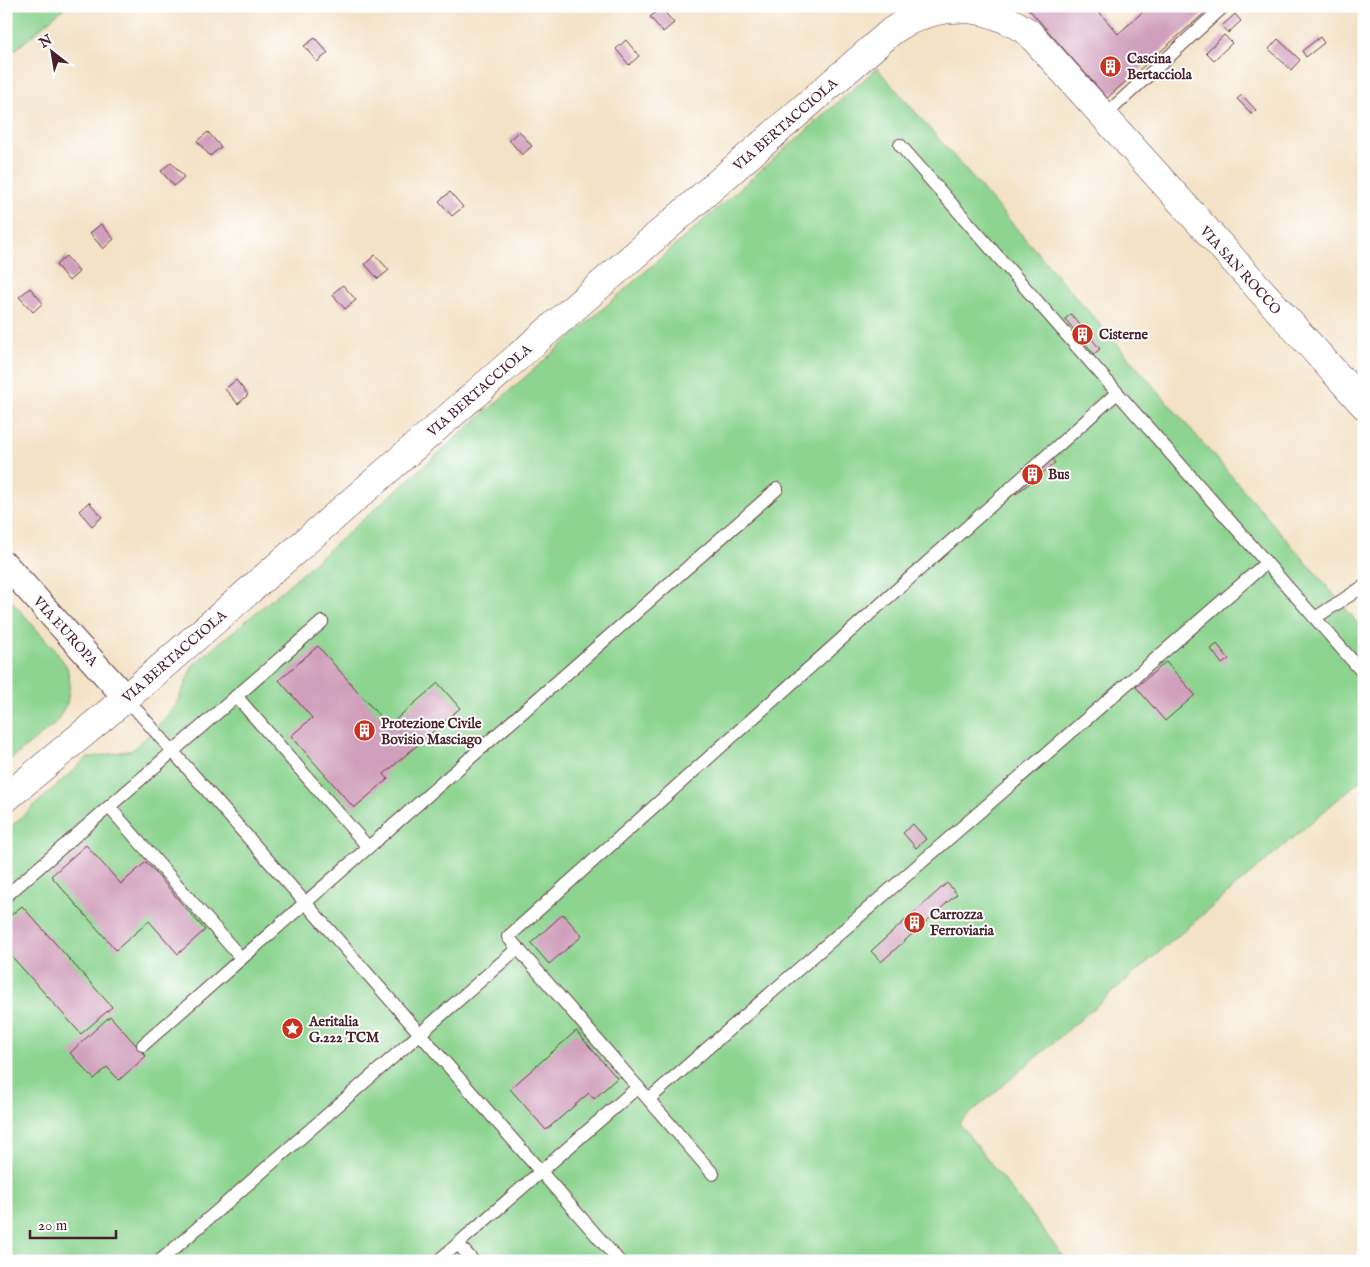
<svg xmlns="http://www.w3.org/2000/svg" width="1370" height="1267" font-family="'IM FELL English',serif">
<style>
.green{fill:#8cd490;stroke:#6b7a5e}
.building{fill:#d09fbb}
.lines{fill:none;stroke-linecap:round;stroke-linejoin:round}
.service-casing{stroke:#633c42;stroke-width:14}
.minor-casing{stroke:#633c42;stroke-width:27}
.tertiary-casing{stroke:#633c42;stroke-width:29}
.service{stroke:#fff;stroke-width:12}
.minor{stroke:#fff;stroke-width:25}
.tertiary{stroke:#fff;stroke-width:28}
.labels{text-anchor:middle;stroke-width:4;stroke-linejoin:round;paint-order:stroke}
.poi-label{font-size:14px;font-weight:bold;fill:#4a1f2b;stroke:#fff;text-anchor:start}
.street-label{font-size:14px;fill:#4a1f2b;stroke:#fff}
</style>
<rect width="100%" height="100%" fill="#fff"/>
<filter id="ink" filterUnits="userSpaceOnUse"><feTurbulence type="fractalNoise" baseFrequency=".02" numOctaves="2"/><feDisplacementMap in="SourceGraphic" scale="10" xChannelSelector="R" yChannelSelector="G"/><feConvolveMatrix kernelMatrix="1 2 1 2 8 2 1 2 1" color-interpolation-filters="sRGB"/></filter>
<filter id="wash" filterUnits="userSpaceOnUse"><feTurbulence type="fractalNoise" baseFrequency=".0096" numOctaves="4" result="noise"/><feDisplacementMap in="SourceGraphic" scale="20" xChannelSelector="R" yChannelSelector="G"/><feGaussianBlur stdDeviation="1.12" result="paint"/><feColorMatrix in="noise" values="0 0 0 0 0 0 0 0 0 0 0 0 0 0 0 0 0 1.4 0 .05"/><feComposite in="paint" operator="in"/></filter>
<g filter="url(#wash)">
<rect width="100%" height="100%" fill="#f3e2c6"/>
<g class="green">
<path d="M6,6h60l-60,52z"/>
<path d="M877,68l449,517 38,46v146l-405,346 108,138h-1061v-430l81,-73 45,-8 22,-20 23,-26 16,-39 91,-76z"/>
<path d="M6,595l49,55 12,17 3,16 -3,20 -11,20 -50,40z"/>
</g>
<g id="blocks">
<g class="building">
<path d="M1026,6h68l24,28 31,-28h56l3,4 -101,88z"/>
<path d="M661,8l13,15 -11,9 -13,-15z"/>
<path d="M1235,14l6,7 -13,12 -6,-7z"/>
<path d="M1224,35l8,8 -18,17 -8,-8z"/>
<path d="M1320,37l4,6 -18,14 -4,-6z"/>
<path d="M315,38l13,15 -11,9 -13,-16z"/>
<path d="M1278,39l22,21 -9,10 -22,-21z"/>
<path d="M626,40l13,16 -10,9 -13,-16z"/>
<path d="M1242,95l14,15 -4,4 -15,-15z"/>
<path d="M519,131l13,15 -10,9 -13,-15z"/>
<path d="M208,132l13,15 -11,9 -13,-15z"/>
<path d="M171,162l13,15 -10,9 -13,-15z"/>
<path d="M450,192l13,15 -11,9 -13,-15z"/>
<path d="M101,224l13,15 -11,10 -13,-16z"/>
<path d="M375,255l14,15 -11,9 -13,-15z"/>
<path d="M66,256l13,16 -10,9 -13,-16z"/>
<path d="M343,285l13,15 -11,9 -13,-15z"/>
<path d="M30,288l13,15 -10,9 -14,-15z"/>
<path d="M1071,314l29,35 -6,5 -29,-35z"/>
<path d="M236,380l12,15 -10,9 -13,-15z"/>
<path d="M1048,454l7,9 -39,31 -7,-9z"/>
<path d="M89,502l13,15 -10,9 -13,-15z"/>
<path d="M1217,644l12,15 -7,5 -11,-15z"/>
<path d="M318,646l70,80 50,-43 22,25 -76,66 4,5 -34,29 -63,-72 21,-18 -33,-38z"/>
<path d="M1166,662l29,33 -30,26 -29,-34z"/>
<path d="M913,824l13,15 -10,9 -13,-15z"/>
<path d="M86,845l35,39 25,-22 59,68 -27,24 -29,-33 -33,29 -65,-74z"/>
<path d="M947,883l10,11 -76,68 -10,-11z"/>
<path d="M22,906l90,101 -31,27 -75,-84v-31z"/>
<path d="M563,914l19,22 -33,28 -18,-21z"/>
<path d="M110,1016l36,40 -27,24 -12,-13 -13,12 -24,-26z"/>
<path d="M576,1031l41,47 -23,21 -5,-6 -43,37 -36,-41z"/>
</g>
</g>
</g>
<g filter="url(#ink)">
<use href="#blocks" fill-opacity="0" stroke="#633c42" stroke-width="1"/>
<g class="lines">
<defs>
<g id="service">
<path d="M1104,116l120,-110"/>
<path d="M900,145l464,529"/>
<path d="M1315,618l49,-32"/>
<path d="M236,696l132,151"/>
<path d="M126,698l493,563"/>
<path d="M109,807l132,151"/>
<path d="M6,896l316,-274"/>
<path d="M143,1045l634,-556"/>
<path d="M649,1099l617,-536"/>
<path d="M713,1174l-205,-237 609,-544"/>
<path d="M458,1244l15,17"/>
<path d="M160,1261l358,-313"/>
<path d="M438,1261l200,-174"/>
</g>
<path id="minor" d="M6,565l120,133"/>
<path id="tertiary" d="M6,798l120,-100 766,-667c45,-31 93,-29 137,2l335,372"/>
</defs>
<use href="#service" class="service-casing"/>
<use href="#minor" class="minor-casing"/>
<use href="#tertiary" class="tertiary-casing"/>
<use href="#service" class="service"/>
<use href="#minor" class="minor"/>
<use href="#tertiary" class="tertiary"/>
</g>
</g>
<defs>
<symbol id="building-disc" viewBox="-11 -11 22 22"><circle r="9.5" fill="#c8321e" stroke="#fff"/><path d="M-4-6H4V6H1V3H-1V6H-4ZM-2.5-4.3h1.7v1.8h-1.7ZM.8-4.3h1.7v1.8H.8ZM-2.5-1h1.7V.8h-1.7ZM.8-1h1.7V.8H.8Z" fill="#fff"/></symbol>
<symbol id="sight-disc" viewBox="-11 -11 22 22"><circle r="9.5" fill="#c8321e" stroke="#fff"/><path d="M0-6L1.8-2.2L6-1.7L2.9 1.2L3.7 5.4L0 3.3L-3.7 5.4L-2.9 1.2L-6-1.7L-1.8-2.2Z" fill="#fff"/></symbol>
</defs>
<g fill-rule="evenodd">
<use href="#building-disc" x="1098" y="54" width="25" height="25"/>
<use href="#building-disc" x="1070" y="322" width="25" height="25"/>
<use href="#building-disc" x="1020" y="462" width="25" height="25"/>
<use href="#building-disc" x="352" y="718" width="25" height="25"/>
<use href="#building-disc" x="902" y="910" width="25" height="25"/>
<use href="#sight-disc" x="280" y="1016" width="25" height="25"/>
</g>
<g class="labels">
<g class="poi-label">
<text x="1127" y="63">Cascina<tspan x="1127" dy="16">Bertacciola</tspan></text>
<text x="1099" y="339">Cisterne</text>
<text x="1048" y="479">Bus</text>
<text x="381" y="728">Protezione Civile<tspan x="381" dy="16">Bovisio Masciago</tspan></text>
<text x="930" y="919">Carrozza<tspan x="930" dy="16">Ferroviaria</tspan></text>
<text x="309" y="1026">Aeritalia<tspan x="309" dy="16">G.222 TCM</tspan></text>
</g>
<g class="street-label">
<text transform="translate(785 124) rotate(-41)" y="5">VIA BERTACCIOLA</text>
<text transform="translate(1241 270) rotate(48)" y="5">VIA SAN ROCCO</text>
<text transform="translate(479 390) rotate(-41)" y="5">VIA BERTACCIOLA</text>
<text transform="translate(66 631) rotate(48)" y="5">VIA EUROPA</text>
<text transform="translate(174 656) rotate(-41)" y="5">VIA BERTACCIOLA</text>
</g>
</g>
<rect width="1370" height="1267" fill="none" stroke="#fff" stroke-width="25"/>
<g transform="translate(52 52) rotate(329)" stroke="#ffffff" stroke-width="4" paint-order="stroke">
<path d="M0-4L9 19L0 12L-9 19Z" fill="#4a1f2b"/>
<text y="-8" font-size="14" font-weight="bold" text-anchor="middle" fill="#4a1f2b">N</text>
</g>
<path d="M30 1230v8h86v-8" fill="none" stroke="#4a1f2b" stroke-width="2.5"/>
<text x="38" y="1230" font-size="15" fill="#4a1f2b" stroke="#ffffff" stroke-width="4" paint-order="stroke">20 m</text>
</svg>
